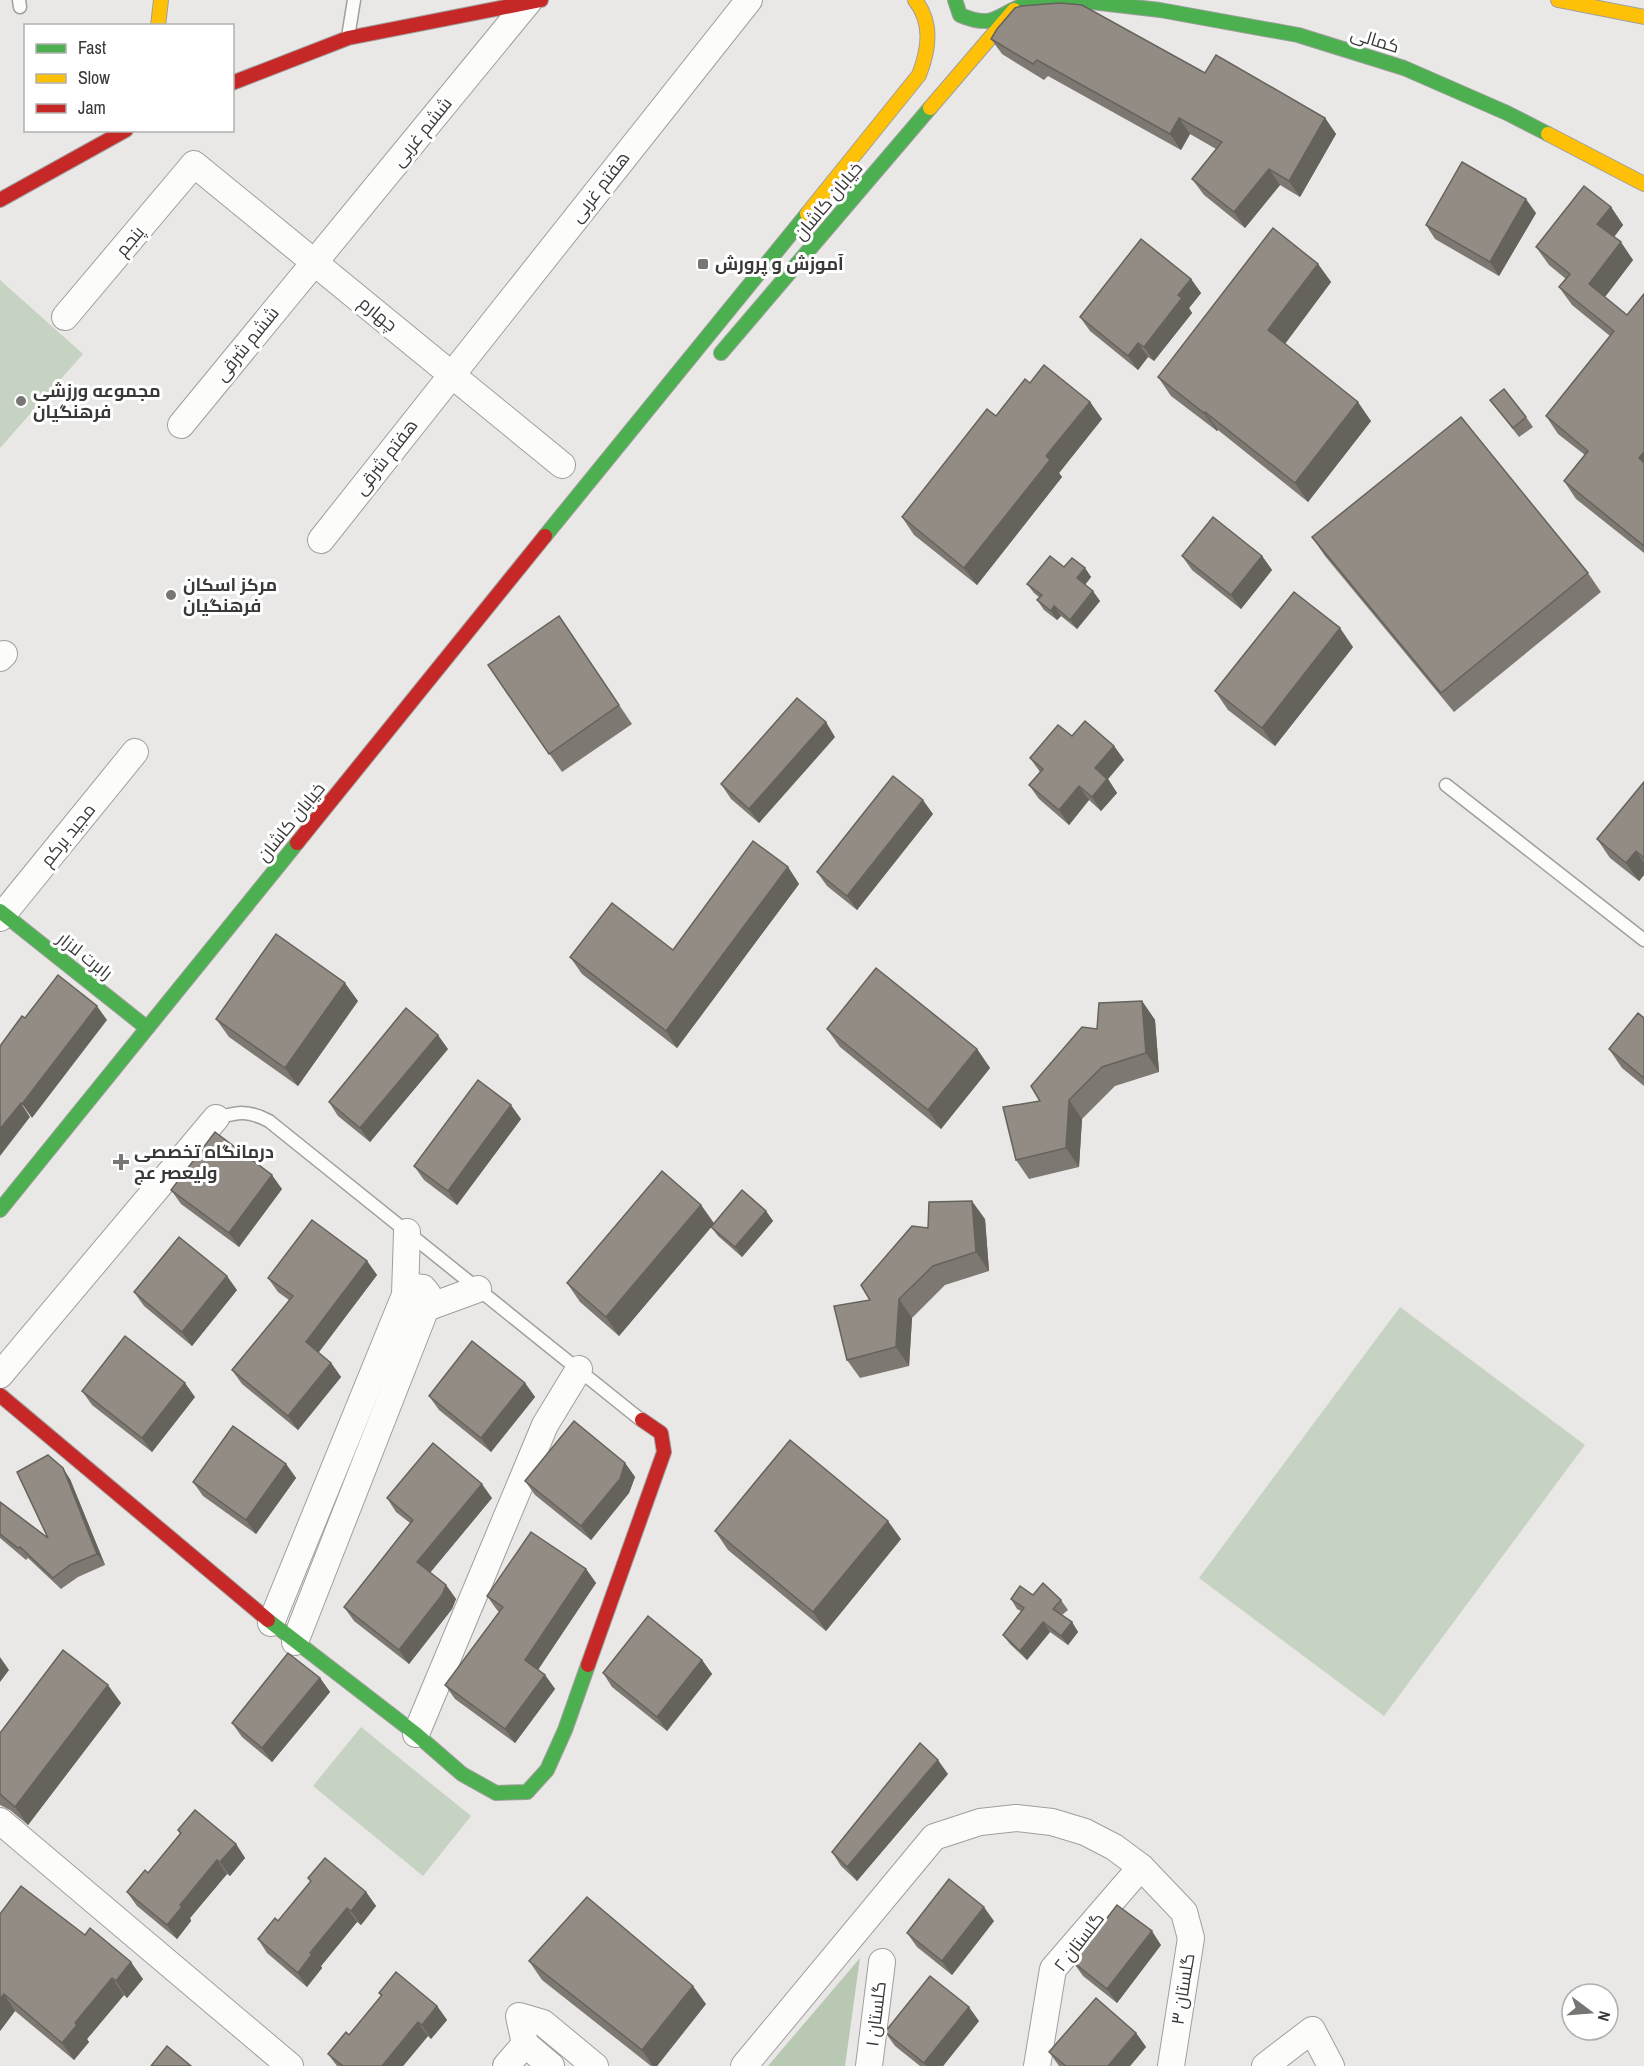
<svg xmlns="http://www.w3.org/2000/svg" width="1644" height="2066" font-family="'Archivo Narrow',Cairo,sans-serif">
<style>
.green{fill:#c6d2c2}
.forest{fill:#b8c8b2}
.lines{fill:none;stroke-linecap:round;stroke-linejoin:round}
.lane-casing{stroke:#a09f9d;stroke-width:15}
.street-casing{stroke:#a09f9d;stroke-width:28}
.fast-casing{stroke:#a09f9d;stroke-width:16}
.slow-casing{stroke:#a09f9d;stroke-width:16}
.jam-casing{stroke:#a09f9d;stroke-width:16}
.lane{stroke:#fcfcfb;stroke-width:12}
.street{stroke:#fcfcfb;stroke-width:26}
.fast{stroke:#4caf50;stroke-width:14}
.slow{stroke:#ffc107;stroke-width:14}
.jam{stroke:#c62828;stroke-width:14}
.wall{fill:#7e7872}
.shaded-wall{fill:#66625c}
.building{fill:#928c84;stroke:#66625c;stroke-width:1.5}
.poi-dot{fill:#777675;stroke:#fff;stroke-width:2}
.labels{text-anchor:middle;stroke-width:6;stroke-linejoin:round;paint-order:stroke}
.street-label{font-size:18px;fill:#3a3938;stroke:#fff}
.poi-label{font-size:18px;font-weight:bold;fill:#3a3938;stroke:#fff;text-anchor:start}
</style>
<rect width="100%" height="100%" fill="#e9e8e6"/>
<g class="green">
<path d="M0,280l83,74 -83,94z"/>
<path d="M1400,1307l185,138 -201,271 -185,-138z"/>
<path d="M361,1727l110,89 -48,60 -110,-90z"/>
</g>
<path class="forest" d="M860,1958l-15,108h-77z"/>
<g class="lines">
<defs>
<g id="lane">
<path d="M19,0l1,7"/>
<path d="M348,37l6,-37"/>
<path d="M1446,785l198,155"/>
<path d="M216,1118c23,-6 32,-8 53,3l372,299"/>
</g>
<g id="street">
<path d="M65,317l129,-153 368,301"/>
<path d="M181,425l348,-424"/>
<path d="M321,540l428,-540"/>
<path d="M0,658l4,-4"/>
<path d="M0,918l135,-166"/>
<path d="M426,1308l52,-19"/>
<path d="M0,1375l216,-257"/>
<path d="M271,1623l134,-328 2,-63"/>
<path d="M295,1642l131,-334 2,-14 -5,-6 -9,-1 -9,8"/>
<path d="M416,1734l129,-309 34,-56"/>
<path d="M0,1821l290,245"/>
<path d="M506,2066l19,-22"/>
<path d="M551,2066l-26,-22 -6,-28 24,7 52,43"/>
<path d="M744,2066l190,-229 46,-15 36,-4 36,4 33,10 29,15 27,20 43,45 7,26 -20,128"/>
<path d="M869,2066l13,-104"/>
<path d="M1037,2066l16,-97 88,-102"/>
<path d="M1265,2066l47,-36 19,36"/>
</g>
<g id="fast">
<path d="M955,0l5,15c36,15 36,-1 67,-11 14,-4 29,-4 43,-4"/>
<path d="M1074,0l86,10 138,25 106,33 103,45 41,21"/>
<path d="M721,353l209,-245"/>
<path d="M545,536l262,-322"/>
<path d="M0,911l147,117"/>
<path d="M0,1210l297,-367"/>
<path d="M268,1620l148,114 46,40 34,19 31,-1 20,-22 18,-40 23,-65"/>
</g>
<g id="slow">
<path d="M1558,0l86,17"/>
<path d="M158,26l3,-26"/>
<path d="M930,108l84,-98"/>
<path d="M1548,134l96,50"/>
<path d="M807,214l112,-139c10,-26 14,-52 -4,-75"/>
</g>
<g id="jam">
<path d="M232,83l116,-45 193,-38"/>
<path d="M0,200l126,-70"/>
<path d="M297,843l248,-307"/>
<path d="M0,1395l268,225"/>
<path d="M588,1665l76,-213 -3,-19 -19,-13"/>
</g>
</defs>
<use href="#lane" class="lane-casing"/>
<use href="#street" class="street-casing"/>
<use href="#fast" class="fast-casing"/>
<use href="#slow" class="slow-casing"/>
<use href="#jam" class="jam-casing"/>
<use href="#lane" class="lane"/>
<use href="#street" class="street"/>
<use href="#fast" class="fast"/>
<use href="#slow" class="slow"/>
<use href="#jam" class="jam"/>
</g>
<g class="wall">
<path d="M991,39l214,34 120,45 11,16 -36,63 -20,-12 -35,43 -41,-33 -12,-16 24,-30 -26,-15 -9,16 -133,-74 -4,4 -42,-26z"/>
<path d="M1611,207l12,18 -9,12 19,23 -28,37 22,18 17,-21v259l-68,-54 -12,-18 21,-26 -27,-21 -12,-18 64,-80 -38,-31 -13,-18 7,-8 -17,-14 -13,-18z"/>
<path d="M1536,213l-37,63 -64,-37 -9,-14z"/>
<path d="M1318,264l13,18 -46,62 86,77 -63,81 -90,-72 -1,1 -46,-35 -13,-19z"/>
<path d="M1191,279l10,14 -12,15 3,5 -38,48 -6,-4 -10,13 -48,-39 -10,-14z"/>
<path d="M1030,383l60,19 12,17 -43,54 3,4 -85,108 -63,-50 -12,-18 94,-101z"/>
<path d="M1490,400l36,17 7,10 -14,10z"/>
<path d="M1312,537l276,36 13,19 -147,120 -129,-156z"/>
<path d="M1182,556h80l10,14 -31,39 -49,-39z"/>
<path d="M1064,567l21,1 6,9 -6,8 15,16 -23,28 -16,-13 -4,4 -13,-10 -7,-10 3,-2 -6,-5 -7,-9z"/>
<path d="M559,616l73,108 -70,48 -74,-107z"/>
<path d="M1353,647l-78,99 -47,-36 -13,-19z"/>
<path d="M1072,736l42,10 10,14 -16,19 9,14 -16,18 -12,-11 -20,25 -30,-26 -10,-14 11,-13 -10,-14z"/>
<path d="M835,737l-76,86 -28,-24 -10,-15z"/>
<path d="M1644,782v93l-5,6 -29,-23 -13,-19z"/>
<path d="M933,814l-76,96 -30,-24 -10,-14z"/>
<path d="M788,867l11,17 -122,164 -95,-74 -12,-17 103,-7z"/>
<path d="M358,1001l-60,85 -69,-49 -13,-18z"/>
<path d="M1142,1001l13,19 4,52 -44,14 -33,33 -3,48 -50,12 -13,-19 24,-59 57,-72z"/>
<path d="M1644,1018v68l-22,-18 -13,-19z"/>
<path d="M827,1029l150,20 13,19 -49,61 -101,-82z"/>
<path d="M448,1049l-78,93 -32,-26 -9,-14z"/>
<path d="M521,1119l-64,86 -33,-25 -10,-14z"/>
<path d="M282,1189l-43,58 -58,-43 -10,-14z"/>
<path d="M701,1205l13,18 52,-12 7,10 -31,36 -24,-21 -7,-9 -92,109 -39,-34 -13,-19z"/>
<path d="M985,1219l4,52 -44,14 -33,33 -3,48 -49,12 -13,-18 23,-60 58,-72z"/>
<path d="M367,1261l10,14 -59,78 13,10 10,14 -43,53 -56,-46 -10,-14 57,-70 -11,-8 -10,-14z"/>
<path d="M237,1290l-45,56 -48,-40 -10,-14z"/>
<path d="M525,1383l10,14 -44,55 -52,-42 -10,-14z"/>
<path d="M82,1391l113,6 -43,55 -60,-47z"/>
<path d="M625,1463l10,14 -6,16 -38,47 -56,-45 -10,-14z"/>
<path d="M286,1464l10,14 -40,56 -53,-38 -10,-14z"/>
<path d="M70,1479l35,86 -27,12 -17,12 -33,-31 -2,2 -26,-22v-36l48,36z"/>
<path d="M387,1498h105l-62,75 16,12 10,14 -4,10 -43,55 -55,-43 -10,-14 66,-84 -14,-11z"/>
<path d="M715,1531l186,8 -75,92 -98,-81z"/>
<path d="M586,1569l10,14 -58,87 7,5 10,14 -40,54 -60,-44 -10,-14 54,-73 -2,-2 -10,-14z"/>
<path d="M1033,1595l28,5 7,10 -6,5 10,7 6,10 -10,13 -18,-13 -23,28 -17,-16 -7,-9 18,-24 -4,-2 -6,-10z"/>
<path d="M702,1660l10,14 -45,57 -55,-44 -9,-14z"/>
<path d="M320,1678l10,14 -58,70 -30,-25 -10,-14z"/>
<path d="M121,1703l-93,122 -18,-15 -10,-5v-72z"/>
<path d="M948,1774l-91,107 -16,-15 -9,-14z"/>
<path d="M178,1830l58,14 9,14 -15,18 -3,-2 -37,44 1,3 -14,18 -40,-33 -10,-14 21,-19 32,-39z"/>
<path d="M308,1878l58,14 10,14 -15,19 -4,-3 -36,44 1,2 -15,19 -40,-34 -9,-14 20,-18 33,-39z"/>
<path d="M0,1914l143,65 -16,19 -3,-3 -37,44 2,3 -15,18 -59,-49 -15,20z"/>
<path d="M994,1921l-42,54 -35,-28 -10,-14z"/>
<path d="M1161,1945l-44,58 -34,-27 -10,-14z"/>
<path d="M529,1961l177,43 -49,62h-6l-109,-86z"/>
<path d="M379,1993l58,13 10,14 -16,19 -3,-3 -25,30h-66l-9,-12 21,-19 32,-39z"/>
<path d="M979,2021l-36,45h-23l-25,-20 -10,-14z"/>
<path d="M1136,2033l10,14 -16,19h-71l-10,-14z"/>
</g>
<g class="shaded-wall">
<path d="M1179,118l11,16 -9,16 -11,-16z"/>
<path d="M1325,118l11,16 -36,63 -11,-16z"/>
<path d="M1269,169l11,16 -35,43 -11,-16z"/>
<path d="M1526,199l10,14 -37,63 -9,-14z"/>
<path d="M1611,207l12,18 -13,17 -13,-18z"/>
<path d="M1621,242l12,18 -32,42 -12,-18z"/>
<path d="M1318,264l13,18 -50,67 -13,-19z"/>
<path d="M1191,279l10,14 -12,15 3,5 -38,48 -10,-14 34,-52z"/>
<path d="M1138,343l10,14 -10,13 -10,-14z"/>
<path d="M1090,402l12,17 -43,54 3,4 -85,108 -13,-17 82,-112z"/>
<path d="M1358,402l13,19 -63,81 -13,-19z"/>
<path d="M1205,412l13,18 -1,1 -13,-18z"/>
<path d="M1644,452v14l-5,-8z"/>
<path d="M1262,556l10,14 -31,39 -10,-14z"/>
<path d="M1085,568l6,9 -8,10 -6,-9z"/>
<path d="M1093,591l7,10 -23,28 -7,-9z"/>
<path d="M1054,606l7,10 -4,4 -6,-9z"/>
<path d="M1340,628l13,19 -78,99 -13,-18z"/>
<path d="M826,722l9,15 -76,86 -10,-14z"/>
<path d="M1114,746l10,14 -16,19 9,14 -16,18 -9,-14 3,-29z"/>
<path d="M1079,786l10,14 -20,25 -10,-15z"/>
<path d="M923,800l10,14 -76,96 -10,-14z"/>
<path d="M1636,851l8,12v12l-5,6 -13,-18z"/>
<path d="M788,867l11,17 -122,164 -11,-17z"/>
<path d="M345,983l13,18 -60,85 -13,-18z"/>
<path d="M1142,1001l13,19 4,52 -13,-19z"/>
<path d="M97,1006l10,14 -75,98 -10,-14z"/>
<path d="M438,1035l10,14 -78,93 -10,-14z"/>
<path d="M977,1049l13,19 -49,61 -13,-19z"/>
<path d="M1069,1100l13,19 -3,48 -13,-19z"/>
<path d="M21,1103l9,14 -30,39v-27z"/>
<path d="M511,1105l10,14 -64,86 -9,-14z"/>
<path d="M272,1175l10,14 -43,58 -10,-14z"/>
<path d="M972,1201l13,18 4,52 -13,-19z"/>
<path d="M701,1205l13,19 -95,112 -13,-19z"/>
<path d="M766,1211l7,10 -31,36 -7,-10z"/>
<path d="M367,1261l10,14 -61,81 -10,-14z"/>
<path d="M227,1276l10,14 -45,56 -10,-14z"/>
<path d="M899,1299l13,19 -3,48 -13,-19z"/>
<path d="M331,1363l10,14 -43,53 -10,-14z"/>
<path d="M185,1383l10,14 -43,55 -10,-14z"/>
<path d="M525,1383l10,14 -44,55 -10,-14z"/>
<path d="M625,1463l10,14 -6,16 -38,47 -10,-14z"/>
<path d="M286,1464l10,14 -40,56 -10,-14z"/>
<path d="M63,1468l7,11 35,86 -8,-11z"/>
<path d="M482,1484l10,14 -65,78 -10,-14z"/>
<path d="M888,1521l13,18 -75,92 -13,-19z"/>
<path d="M586,1569l10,14 -61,91 -10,-14z"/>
<path d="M446,1585l10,14 -4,10 -43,55 -10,-14z"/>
<path d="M1043,1622l7,10 -23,28 -7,-9z"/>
<path d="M1072,1622l6,10 -10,13 -7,-9z"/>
<path d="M0,1657l9,13 -9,12z"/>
<path d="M702,1660l10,14 -45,57 -10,-14z"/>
<path d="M545,1675l10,14 -40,54 -10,-14z"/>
<path d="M320,1678l10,14 -58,70 -10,-14z"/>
<path d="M108,1685l13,18 -93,122 -13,-18z"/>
<path d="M938,1760l10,14 -91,107 -10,-14z"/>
<path d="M236,1844l9,14 -15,18 -10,-14z"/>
<path d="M217,1860l10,14 -37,44 1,3 -14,18 -10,-14 13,-20z"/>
<path d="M366,1892l10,14 -15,19 -10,-14z"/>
<path d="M984,1907l10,14 -42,54 -10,-14z"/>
<path d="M347,1908l10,14 -36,44 1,2 -15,19 -9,-14 12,-20z"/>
<path d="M1152,1931l9,14 -44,58 -10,-14z"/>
<path d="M131,1962l12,17 -16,19 -11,-17z"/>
<path d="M112,1978l12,17 -37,44 2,3 -15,18 -12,-17 13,-20z"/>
<path d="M693,1986l13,18 -49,62h-4l-11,-16z"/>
<path d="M4,1994l11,17 -15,20v-32z"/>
<path d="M437,2006l10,14 -16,19 -9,-14z"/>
<path d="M969,2007l10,14 -36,45h-17l-2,-3z"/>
<path d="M418,2022l10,14 -25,30h-21z"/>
<path d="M1136,2033l10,14 -16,19h-22z"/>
</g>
<g class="building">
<path d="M1060,3l22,2 123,68 11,-18 109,63 -36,63 -20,-12 -35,43 -42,-33 30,-37 -43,-24 -9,16 -133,-74 -4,4 -42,-25 6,-10 18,-21 6,-2z"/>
<path d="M1462,162l64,37 -36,63 -64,-37z"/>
<path d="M1584,186l27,21 -14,17 24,18 -32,42 38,31 17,-21v158l-5,6 5,5v83l-80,-65 24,-30 -42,-35 68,-85 -55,-44 11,-13 -34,-27z"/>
<path d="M1273,228l45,36 -50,66 90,72 -63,81 -90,-71 -1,1 -46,-36z"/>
<path d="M1141,239l50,40 -13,16 4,3 -38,49 -6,-4 -10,13 -48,-39z"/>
<path d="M1044,365l46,37 -44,54 4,4 -86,108 -62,-51 85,-108 9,7 29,-37 5,4z"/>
<path d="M1504,389l22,28 -13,11 -23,-28z"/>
<path d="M1461,417l127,156 -147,120 -129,-156z"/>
<path d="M1213,517l49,39 -31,39 -49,-39z"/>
<path d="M1050,556l14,11 8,-9 13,10 -8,10 16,13 -23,29 -16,-14 -3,5 -14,-11 5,-5 -15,-11z"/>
<path d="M1294,592l46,36 -78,100 -47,-37z"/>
<path d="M559,616l60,89 -70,49 -61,-89z"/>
<path d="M797,698l29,24 -77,87 -28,-25z"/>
<path d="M1085,721l29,25 -19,22 12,11 -15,18 -13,-11 -20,24 -30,-25 14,-16 -13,-11 28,-33 14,11z"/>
<path d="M893,776l30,24 -76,96 -30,-24z"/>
<path d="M1644,782v76l-8,-7 -10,12 -29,-24z"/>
<path d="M753,841l35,26 -122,164 -96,-74 42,-54 61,47z"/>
<path d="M276,934l69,49 -60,85 -69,-49z"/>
<path d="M876,968l101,81 -49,61 -101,-81z"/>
<path d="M58,975l39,31 -75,98 -1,-1 -21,26v-83l22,-30 3,2z"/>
<path d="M1142,1001l4,52 -44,14 -33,33 -3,48 -50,12 -13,-53 37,-6 -9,-15 51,-59 15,2 2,-26z"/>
<path d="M406,1008l32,27 -78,93 -31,-26z"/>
<path d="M1638,1013l6,5v60l-35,-29z"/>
<path d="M478,1080l33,25 -63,86 -34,-25z"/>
<path d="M215,1132l57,43 -43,58 -58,-43z"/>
<path d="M662,1171l39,34 -95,112 -39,-34z"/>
<path d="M742,1190l24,21 -31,36 -24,-20z"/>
<path d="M972,1201l4,51 -43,14 -34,33 -3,48 -49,13 -13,-54 36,-6 -9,-15 51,-59 16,2 1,-26z"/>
<path d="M312,1220l55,41 -61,81 25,21 -43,53 -56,-46 61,-74 -25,-18z"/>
<path d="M179,1237l48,39 -45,56 -48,-40z"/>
<path d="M125,1336l60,47 -43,55 -60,-47z"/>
<path d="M472,1341l53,42 -44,55 -52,-42z"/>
<path d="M574,1421l51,42 -5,16 -39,47 -56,-45z"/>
<path d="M233,1426l53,38 -40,56 -53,-38z"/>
<path d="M790,1440l98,81 -75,91 -98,-81z"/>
<path d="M433,1443l49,41 -65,78 29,23 -4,10 -43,55 -55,-43 69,-87 -26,-22z"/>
<path d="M48,1455l15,13 34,86 -27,11 -17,13 -33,-31 -2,1 -18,-14v-32l48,36 -31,-66z"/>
<path d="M531,1532l55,37 -61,91 20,15 -40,54 -60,-44 58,-78 -16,-11z"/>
<path d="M1043,1583l18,17 -8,9 19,13 -11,14 -18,-14 -23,29 -17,-16 21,-27 -13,-9 9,-13 13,9z"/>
<path d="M648,1616l54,44 -45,57 -54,-44z"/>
<path d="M63,1650l45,35 -93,122 -15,-13v-61z"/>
<path d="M288,1653l32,25 -58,70 -30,-25z"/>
<path d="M920,1743l18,17 -91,107 -15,-15z"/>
<path d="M195,1810l41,34 -16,18 -3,-2 -37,45 2,2 -15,18 -40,-33 18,-22 3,3 33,-40 -3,-3z"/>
<path d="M325,1858l41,34 -15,19 -4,-3 -37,45 2,1 -14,19 -40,-34 17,-21 3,3 33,-40 -3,-3z"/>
<path d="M949,1879l35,28 -42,54 -35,-28z"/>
<path d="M21,1886l64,49 5,-7 41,34 -15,19 -4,-3 -37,45 2,2 -15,18 -58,-49 -4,5v-85z"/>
<path d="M587,1897l106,89 -51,64 -113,-89z"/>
<path d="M1117,1905l35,26 -45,58 -34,-27z"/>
<path d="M396,1972l41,34 -15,19 -4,-3 -36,44h-39l-15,-12 18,-22 3,3 33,-40 -3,-2z"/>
<path d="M930,1976l39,31 -45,56 -39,-31z"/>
<path d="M1096,1998l40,35 -28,33h-42l-17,-14z"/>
<path d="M167,2046l24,20h-40z"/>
</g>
<g class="poi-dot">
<rect x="697" y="258" width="12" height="12" rx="3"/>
<circle cx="21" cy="401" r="6"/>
<circle cx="171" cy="595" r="6"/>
<path d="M118 1153h6v6h6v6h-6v6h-6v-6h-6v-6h6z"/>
</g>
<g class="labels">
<g class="street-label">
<text transform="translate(1375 40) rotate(17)" y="6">کمالی</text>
<text transform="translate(422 132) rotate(-51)" y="6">ششم غربی</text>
<text transform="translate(600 187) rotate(-52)" y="6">هفتم غربی</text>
<text transform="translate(828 201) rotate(-50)" y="6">خیابان کاشان</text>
<text transform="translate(130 241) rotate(-50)" y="6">پنجم</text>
<text transform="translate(378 314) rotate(39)" y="6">چهارم</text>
<text transform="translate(247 344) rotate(-51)" y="6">ششم شرقی</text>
<text transform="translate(386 457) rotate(-52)" y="6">هفتم شرقی</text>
<text transform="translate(291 822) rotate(-51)" y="6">خیابان کاشان</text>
<text transform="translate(68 835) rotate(-51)" y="6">مجید برکم</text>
<text transform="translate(85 956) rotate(38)" y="6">رابرت لازار</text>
<text transform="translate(1079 1942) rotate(-52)" y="6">گلستان ۲</text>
<text transform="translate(1183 1989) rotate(-81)" y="6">گلستان ۳</text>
<text transform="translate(876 2014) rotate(-83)" y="6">گلستان ۱</text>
</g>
<g class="poi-label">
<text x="715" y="270">آموزش و پرورش</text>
<text x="33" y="397">مجموعه ورزشی<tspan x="33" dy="21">فرهنگیان</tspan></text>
<text x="183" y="591">مرکز اسکان<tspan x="183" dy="21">فرهنگیان</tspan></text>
<text x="134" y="1158">درمانگاه تخصصی<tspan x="134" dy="21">ولیعصر عج</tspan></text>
</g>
</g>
<rect x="24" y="24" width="210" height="108" fill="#ffffff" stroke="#b0b0af" stroke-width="1.5"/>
<rect x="36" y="44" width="30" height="9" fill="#4caf50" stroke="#b0b0af" stroke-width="1.5"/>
<text x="78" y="54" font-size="18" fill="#3a3938">Fast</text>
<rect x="36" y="74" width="30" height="9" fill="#ffc107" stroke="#b0b0af" stroke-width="1.5"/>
<text x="78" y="84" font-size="18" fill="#3a3938">Slow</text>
<rect x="36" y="104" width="30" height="9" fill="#c62828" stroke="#b0b0af" stroke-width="1.5"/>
<text x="78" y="114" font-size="18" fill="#3a3938">Jam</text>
<g transform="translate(1590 2012) rotate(106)"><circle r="28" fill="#ffffff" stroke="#b0b0af" stroke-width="1.5"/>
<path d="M0-4.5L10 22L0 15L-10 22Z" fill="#777675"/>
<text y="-9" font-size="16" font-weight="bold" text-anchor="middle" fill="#3a3938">N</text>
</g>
</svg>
